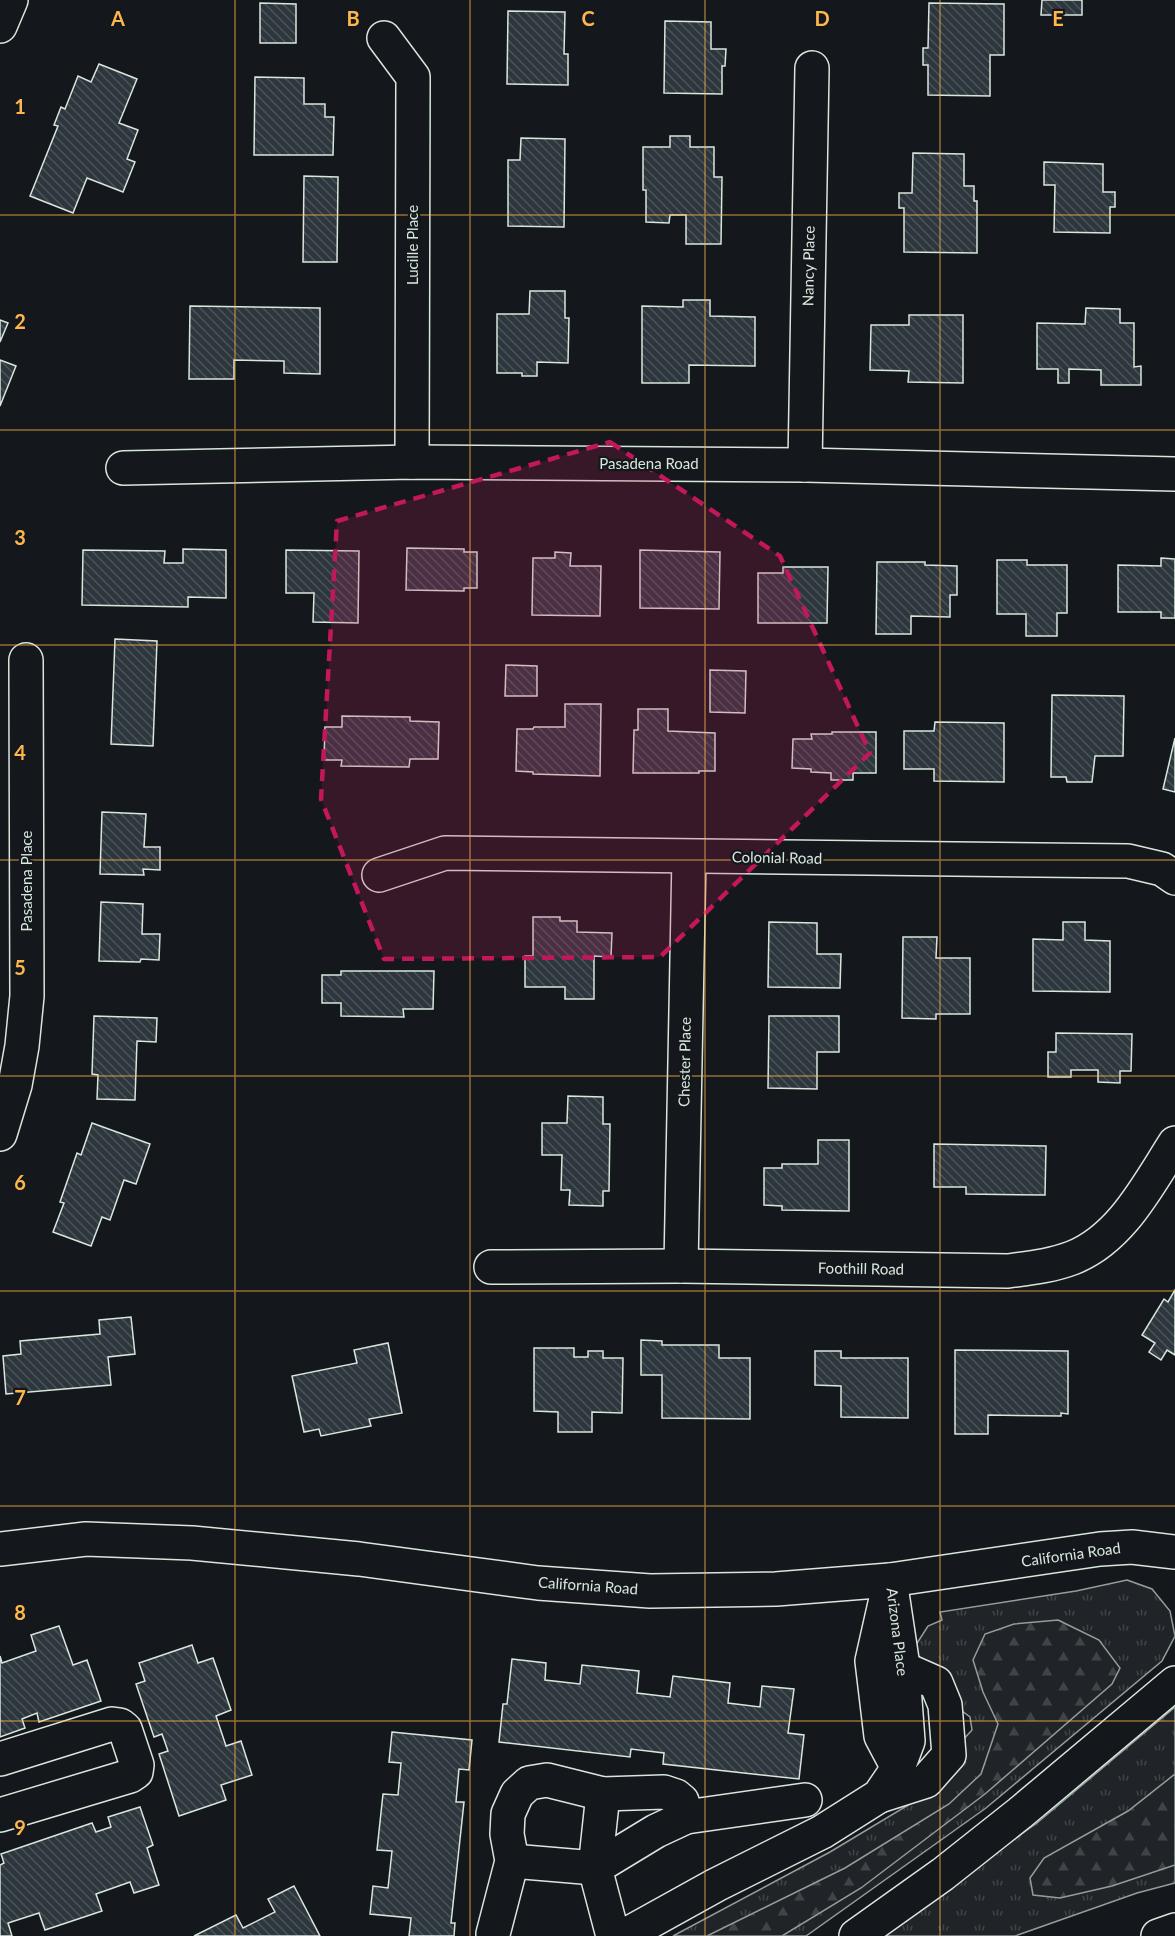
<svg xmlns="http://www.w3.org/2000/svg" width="1175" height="1936" font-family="Lato,sans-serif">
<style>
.grass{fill:url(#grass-tufts);stroke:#939e99;stroke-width:1.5}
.forest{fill:url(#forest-firs);stroke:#939e99;stroke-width:1.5}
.building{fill:url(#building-back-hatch);stroke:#d8e6dc;stroke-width:1.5}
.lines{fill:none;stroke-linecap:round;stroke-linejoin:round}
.minor-casing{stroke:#d8e6dc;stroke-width:36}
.major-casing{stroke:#d8e6dc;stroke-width:36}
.highway-casing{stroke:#d8e6dc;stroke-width:36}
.minor{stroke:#14181c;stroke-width:33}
.major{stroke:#14181c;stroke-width:33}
.highway{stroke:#14181c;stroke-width:33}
.marked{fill:#c2185b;fill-opacity:0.2;stroke:#c2185b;stroke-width:4.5;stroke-dasharray:12 8;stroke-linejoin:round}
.grid{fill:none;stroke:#ffb74d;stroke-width:1.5;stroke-opacity:0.55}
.labels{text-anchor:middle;stroke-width:4.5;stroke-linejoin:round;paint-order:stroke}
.street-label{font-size:15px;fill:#d8e6dc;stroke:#14181c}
.grid-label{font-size:20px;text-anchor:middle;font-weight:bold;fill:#ffb74d;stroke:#14181c;stroke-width:4.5;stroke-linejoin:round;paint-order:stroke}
</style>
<defs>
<pattern id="grass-tufts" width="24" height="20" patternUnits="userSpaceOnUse" patternTransform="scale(1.5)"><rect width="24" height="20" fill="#202428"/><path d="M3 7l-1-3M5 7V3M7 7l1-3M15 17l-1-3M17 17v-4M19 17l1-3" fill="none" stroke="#404447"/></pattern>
<pattern id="forest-firs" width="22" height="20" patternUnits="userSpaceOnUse" patternTransform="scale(1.5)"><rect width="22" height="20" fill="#202428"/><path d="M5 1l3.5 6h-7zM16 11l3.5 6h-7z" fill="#404447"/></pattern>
<pattern id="building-back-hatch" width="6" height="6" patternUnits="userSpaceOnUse" patternTransform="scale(1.5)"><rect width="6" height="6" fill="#2c363c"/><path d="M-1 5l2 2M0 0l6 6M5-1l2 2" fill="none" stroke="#4a5358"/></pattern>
</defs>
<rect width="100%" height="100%" fill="#14181c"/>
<g class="grass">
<path d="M1127,1580l25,9 18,22 5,25 -13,25 -176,147 -180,128h-133l157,-84 95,-57 37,-54 10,-11 -2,-13 -12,-9 -44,-48 -2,-9 16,-25 14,-6 -2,-8 136,-21z"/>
<path d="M1175,1707v176l-38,10 -122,43h-138l160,-113z"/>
</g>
<g class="forest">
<path d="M1058,1620l41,20 21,28 -8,16 -127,110 -124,94 -79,48h-75l138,-68 104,-64 32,-30 17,-50 -15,-32 -10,-32 12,-26 29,-10z"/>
<path d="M1175,1774v91l-63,21 -52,12 -27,-3 -3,-17 14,-20 84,-47z"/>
</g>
<g class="building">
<path d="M1042,0h40v15h-41z"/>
<path d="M260,3l36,1v39h-36z"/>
<path d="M929,3l75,1v51h-14v41l-62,-1v-30h-5v-17h5z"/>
<path d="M508,11l57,1 -1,42h4v31l-61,-1z"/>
<path d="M665,21l46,1v27h15l-1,17h-3v28l-58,-1z"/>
<path d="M99,64l38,15 -18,44 19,7 -11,29 8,3 -12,30 -36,-14 -14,35 -43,-17 28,-70 -4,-1 7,-18 4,2 13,-33 13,6z"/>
<path d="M255,77l49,1v26h21v13h9l-1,38h-79z"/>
<path d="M670,136h20v11h24v30h8l-1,67h-35v-29h-16l-1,8 -23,-1v-32h-3v-43h27z"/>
<path d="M521,138l44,1 -1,88 -56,-1v-66h12z"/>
<path d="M913,153l51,1v32h10v15h3v52l-73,-1v-44h-5v-15h13z"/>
<path d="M1044,162l59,2v28h12v15h-5v26l-56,-1 1,-47h-11z"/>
<path d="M304,176l34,1 -1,85h-34z"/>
<path d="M530,291h35v27h4l-1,45 -31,-1v14h-15v-3h-25v-59h32z"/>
<path d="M683,300h27v16l45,1v49l-66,-1v18h-47v-77l41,1z"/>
<path d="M190,306l130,2v66l-36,-1v-12l-50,-1v19h-45z"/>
<path d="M1086,308l34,1v14h14v44l7,-1v19h-40v-15l-32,-1v14h-11v-14h-21v-46l48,1z"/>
<path d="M909,315h54v68l-55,-1 1,-11 -39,-1 1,-45h38z"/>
<path d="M0,320l8,3 -8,19z"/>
<path d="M0,360l16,6 -16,40z"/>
<path d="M407,548l57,1v3h13v36h-13v3l-58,-1z"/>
<path d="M183,549l43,1v48l-38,-1v10l-106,-2 1,-55 82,1 -1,12h19z"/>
<path d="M286,550l73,1 -1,72 -45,-1 1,-29h-28z"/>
<path d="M640,550l80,2 -1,57 -79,-1z"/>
<path d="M555,552l16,1 -1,13h31l-1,50 -68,-1 1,-57h22z"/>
<path d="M1161,558l14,1v59h-14v-6h-43v-47l43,1z"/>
<path d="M997,560h30v5h40v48h-10v23h-31v-22h-29z"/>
<path d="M877,562h48v3l32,1v29h-7v22l-39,-1v18h-35z"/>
<path d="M783,567h45l-1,56h-69v-50h25z"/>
<path d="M115,639l42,2 -4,105 -42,-2z"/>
<path d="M506,665l31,1v30h-32z"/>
<path d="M710,670l36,1 -1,42 -35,-1z"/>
<path d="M1052,695l72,1 -1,60h-28l-3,26h-25l-1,-5h-15z"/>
<path d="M565,704h36l-1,72 -67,-2v-2l-17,-1 1,-42h16l1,-2h31z"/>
<path d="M638,709h30v22l47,2v38h-16v2h-66l1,-43h4z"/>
<path d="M342,716l68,1v4l29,1 -1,37h-28l-1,8 -68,-1 1,-6h-18l1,-33h17z"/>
<path d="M935,722l69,1v59l-70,-1v-12h-30v-38h30z"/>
<path d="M832,732h44v41h-23v7h-22v-7l-20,-1v-3l-19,-1 1,-29h19l-1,-5h21z"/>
<path d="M1175,738v54l-12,-3z"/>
<path d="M102,812l44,2 -2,33h16v23l-17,-1 1,6 -44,-1z"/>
<path d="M101,902l42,2 -1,30h18l-1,26 -18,-1 -1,3 -41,-1z"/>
<path d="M533,917h27v4h17v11l35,1 -1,24 -17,-1v43h-29v-12h-40v-31h8z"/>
<path d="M769,922l48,1v31h24l-1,34 -72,-1z"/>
<path d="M1063,922h22v18l25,1v51l-77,-1v-52l30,1z"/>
<path d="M903,937h34l-1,21h34v56h-34v5l-34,-1z"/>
<path d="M341,971h93l-1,38h-30l1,8 -63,-1v-13h-19v-28h19z"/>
<path d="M94,1016l63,2 -1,24 -19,-1 -2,59 -38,-1 1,-24 -6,-1z"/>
<path d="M769,1016h70v36h-22v37l-49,-1z"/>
<path d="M1056,1033l76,1 -1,37h-11v12l-22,-1v-12h-27v7h-23v-25h8z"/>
<path d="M568,1096l35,1v27h7l-1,67h-6v15l-34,-1 1,-15h-9l1,-35h-20v-32h25z"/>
<path d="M92,1123l58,21 -14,40 -12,-4 -14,40 -8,-3 -11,29 -38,-14 11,-29 -4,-1 17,-49 4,2z"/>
<path d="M818,1140h31v71l-67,-1v-4l-18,-1v-37h18v-4h36z"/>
<path d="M934,1144l112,2 -1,49 -79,-1v-7h-32z"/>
<path d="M1175,1290v65l-8,-5 -6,10 -12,-8 6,-9 -13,-8 22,-36 4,3z"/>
<path d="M131,1317l4,37 -27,3 3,28 -105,9 -3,-38 18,-2 -1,-13 80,-7 -1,-14z"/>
<path d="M641,1340l21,1v4h57v13h31v61l-88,-1v-43h-21z"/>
<path d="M388,1343l14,70 -33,6 2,7 -50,10 -2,-7 -15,3 -12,-56 65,-13 -3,-13z"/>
<path d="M534,1348h40v9h14v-6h15v7h20l-1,55 -30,-1v20h-34v-20l-24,-1z"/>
<path d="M955,1350l113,1v63l-7,-1v3l-73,-1v19h-33z"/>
<path d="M815,1351h26v7h67v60l-67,-1v-31l-26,-1z"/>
<path d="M59,1626l14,39 14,-5 14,41 -62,21 -2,-9 -15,6 3,9 -25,9v-81l2,7 34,-12 -5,-16z"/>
<path d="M192,1645l6,18 15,-5 18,52 -15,6 10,30 15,-5 11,34 -31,10 5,15 -47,16 -20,-62 9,-3 -6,-17 -8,3 -18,-53 9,-3 -6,-18z"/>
<path d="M512,1659l34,4 -1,17 35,4 2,-19 57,6 -2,22 33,4 3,-21 57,7 -2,20 32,4 2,-21 32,3 -6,44 16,2 -5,44 -136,-15 1,-11 -33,-4 -1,8 -131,-15 4,-38h4z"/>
<path d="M392,1732l80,8 -3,30 -10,-1 -3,33h8l-13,121h4l-1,13h-45l2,-18 -41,-4 3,-28 15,2 4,-37 -15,-1 6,-56 15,1 3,-32 -12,-1z"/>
<path d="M140,1807l13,38 -6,3 12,37 -25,8 -4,-11 -34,12 6,17 -57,19 -6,-17 -31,10 4,13h-12v-71l4,-2 -3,-9 91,-31 4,9 15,-5 -3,-10z"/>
<path d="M294,1886l26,50h-126l42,-21 7,13 32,-16 -7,-13z"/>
</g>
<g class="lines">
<defs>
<g id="minor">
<path d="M0,26l11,-26"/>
<path d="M384,38l29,39 -1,385"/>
<path d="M805,465l7,-397"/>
<path d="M123,468l289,-6 393,3 370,9"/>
<path d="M379,875l66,-22 683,8 34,8 13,9"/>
<path d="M0,1134l15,-49 7,-39 5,-50 -1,-336"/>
<path d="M681,1266l8,-409"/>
<path d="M491,1267l190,-1 327,5c22,-3 43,-5 64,-13 49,-19 76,-73 103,-115"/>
<path d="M886,1599l-14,62 9,75 17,32"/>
<path d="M0,1759l112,-35 8,1 5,4 12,36 -1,7 -6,4 -130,39"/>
<path d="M879,1796l47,-15 23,-26 -4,-50 -9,-22 -34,-15"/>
<path d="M512,1861l83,7 8,-74"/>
<path d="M493,1934l19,-73 -5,-27 1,-20 9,-20 12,-11 18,-3 56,14 61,-2 12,4 6,5 4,16"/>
<path d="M613,1936l-18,-68 61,-37 30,-14 119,-17"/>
<path d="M624,1936l92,-51 106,-53 57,-36 19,-28 10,-27 -6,-81 -12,-80"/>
</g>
<path id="major" d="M0,1549l86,-10 106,4 167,16 179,24 112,8 126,-2 114,-9 210,-31 32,-2 43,5"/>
<g id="highway">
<path d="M856,1936l87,-62 77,-61 155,-130"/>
<path d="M1158,1936l17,-6"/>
</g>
</defs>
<use href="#minor" class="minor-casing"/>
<use href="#major" class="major-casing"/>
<use href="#highway" class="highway-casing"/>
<use href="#minor" class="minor"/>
<use href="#major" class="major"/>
<use href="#highway" class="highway"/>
</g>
<path class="marked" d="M610,442l170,114 90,197 -210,204 -276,2 -63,-160 16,-278z"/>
<path class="grid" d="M235,0v1936M470,0v1936M705,0v1936M940,0v1936M0,215h1175M0,430h1175M0,645h1175M0,860h1175M0,1076h1175M0,1291h1175M0,1506h1175M0,1721h1175"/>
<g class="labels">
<g class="street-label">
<text transform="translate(413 245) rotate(-90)" y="5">Lucille Place</text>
<text transform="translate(809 266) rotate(-89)" y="5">Nancy Place</text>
<text x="649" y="469">Pasadena Road</text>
<text transform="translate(777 858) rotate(1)" y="5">Colonial Road</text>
<text transform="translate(27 881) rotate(-90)" y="5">Pasadena Place</text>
<text transform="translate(685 1062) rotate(-89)" y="5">Chester Place</text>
<text transform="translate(861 1269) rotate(1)" y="5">Foothill Road</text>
<text transform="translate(1071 1555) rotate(-8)" y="5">California Road</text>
<text transform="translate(588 1586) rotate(4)" y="5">California Road</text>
<text transform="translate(897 1632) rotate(83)" y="5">Arizona Place</text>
</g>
</g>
<g class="grid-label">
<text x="118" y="26">A</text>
<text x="353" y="26">B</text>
<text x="588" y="26">C</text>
<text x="822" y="26">D</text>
<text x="1058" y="26">E</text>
<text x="20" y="114">1</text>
<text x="20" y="329">2</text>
<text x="20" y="545">3</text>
<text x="20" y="760">4</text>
<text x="20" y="975">5</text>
<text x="20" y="1190">6</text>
<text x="20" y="1405">7</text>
<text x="20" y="1620">8</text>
<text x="20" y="1835">9</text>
</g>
</svg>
